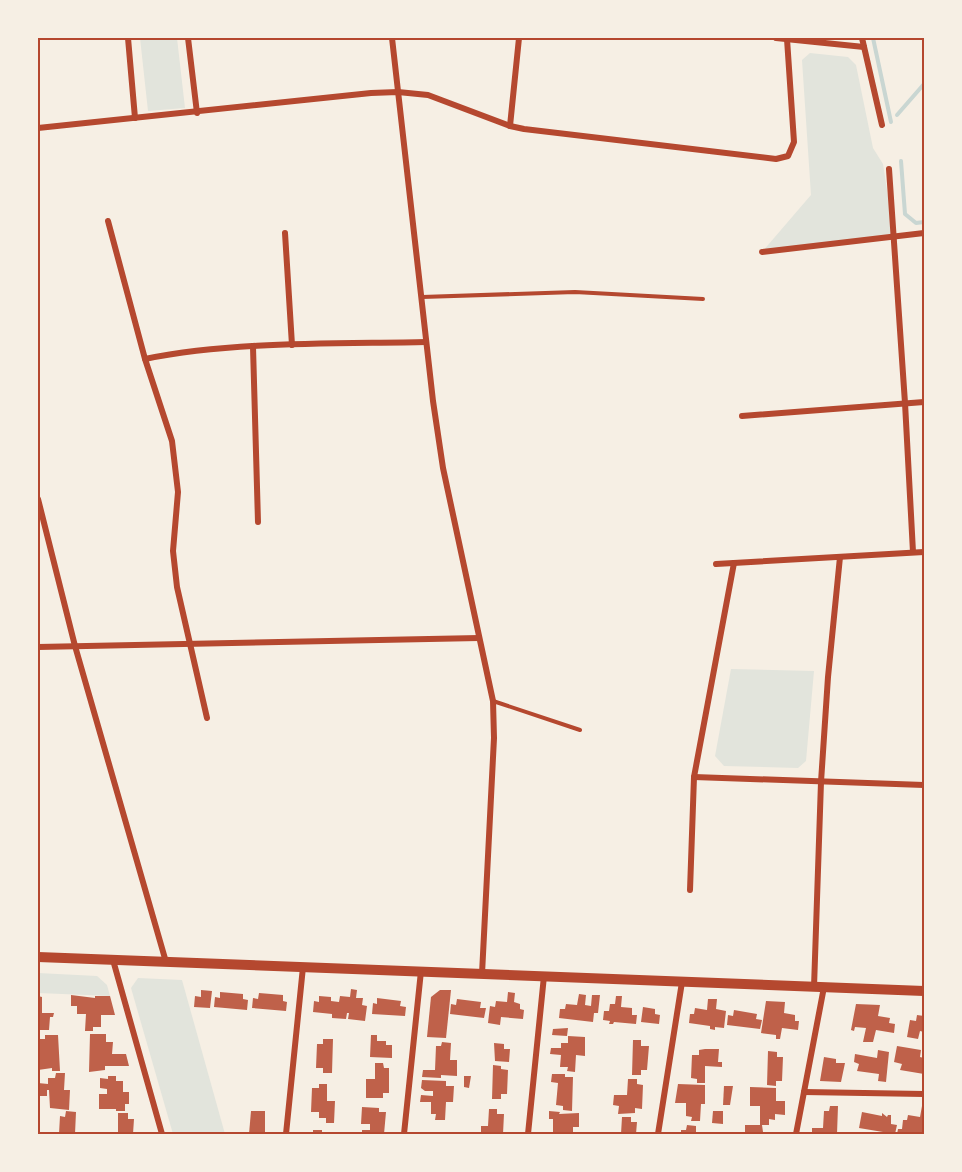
<svg xmlns="http://www.w3.org/2000/svg" width="962" height="1172" font-family="Signika,sans-serif">
<style>
.green{fill:#e2e4dc}
.lines{fill:none;stroke-linecap:round;stroke-linejoin:round}
.stream{stroke:#c9d6d2;stroke-width:4}
.building{fill:#bf614a}
.service{stroke:#b5482f;stroke-width:4}
.minor{stroke:#b5482f;stroke-width:6}
.secondary{stroke:#b5482f;stroke-width:10}
.neatline{fill:none;stroke:#b5482f;stroke-width:2}
</style>
<rect width="100%" height="100%" fill="#f6efe4"/>
<g class="green">
<path d="M140,38h37l8,70 -37,3z"/>
<path d="M810,53l38,4 8,8 17,83 10,16 11,71 -132,17 49,-57 -9,-135z"/>
<path d="M731,669l83,2 -8,90 -8,7 -74,-2 -9,-10z"/>
<path d="M38,973l59,3 10,9 3,11 -72,-3z"/>
<path d="M138,978l44,2 43,154h-52l-42,-146z"/>
</g>
<g class="lines">
<g class="stream">
<path d="M873,38l18,84"/>
<path d="M897,115l27,-31"/>
<path d="M901,161l4,53 11,9 8,-1"/>
</g>
</g>
<g class="building">
<path d="M351,989l6,1 -1,8h7l-1,7 5,1 -2,15 -17,-2 1,-6h-2l-1,6 -14,-1v-4l-19,-2 1,-11 5,1v-6l12,1v4l8,1 1,-6 10,1z"/>
<path d="M201,990l11,1 -2,17 -16,-1 1,-11 6,1z"/>
<path d="M440,990h11l-5,48 -19,-1 4,-40z"/>
<path d="M220,992l23,2v5l5,1 -1,10 -33,-3 1,-10 5,1z"/>
<path d="M508,992l7,1 -1,9 6,2v5l4,1 -1,9 -22,-2 -1,8 -12,-2 2,-17 5,1 1,-6 11,1z"/>
<path d="M259,993l24,2v6l4,1 -1,9 -34,-3 1,-10 5,1z"/>
<path d="M579,994l7,1 -1,10 6,1 1,-11h8l-2,18h-4l-1,9 -34,-4 1,-9h5l1,-5 11,1z"/>
<path d="M71,995l24,3v-2h15l5,19h-14v12h-8v4h-8l1,-17h-9v-8h-6z"/>
<path d="M38,996l4,1v16h12l-1,4h-3l-1,13h-11z"/>
<path d="M616,996h6l-1,11 11,1v7h5l-1,9 -22,-2 -1,2h-4l1,-3 -7,-1 1,-9h5l1,-7h5z"/>
<path d="M377,998l24,3 -1,5 6,1 -1,9 -33,-2 1,-11 4,1z"/>
<path d="M457,999l24,3 -1,6h6l-2,10 -34,-4 1,-10 5,1z"/>
<path d="M708,999h9l-1,10 10,2 -2,17 -9,-1v3l-5,-1v-3l-21,-3 1,-9h4l1,-6 12,2z"/>
<path d="M766,1001l19,1 -1,11 11,2v6h4l-1,9 -16,-2 -2,11h-4v-4l-15,-2z"/>
<path d="M856,1004l24,1 -2,11 12,2 -1,5 6,1 -1,9 -18,-3 -3,12h-10l3,-14 -11,-1 -1,4 -3,-1z"/>
<path d="M643,1007l12,2v5l5,1 -1,9 -18,-2z"/>
<path d="M734,1010l23,4 -1,5 6,1 -2,9 -33,-4 1,-10 5,1z"/>
<path d="M917,1015l7,1v16l-4,-1 -2,8 -11,-2 3,-17 6,1z"/>
<path d="M568,1028l-1,8 -15,-1 1,-6z"/>
<path d="M90,1034h16v8h7l-1,12h14l3,12h-24v4l-16,2z"/>
<path d="M45,1035h13l2,36h-8v-3l-14,2v-31h7z"/>
<path d="M371,1035h6v6h9v4h6v13l-22,-1z"/>
<path d="M568,1036l17,1v19l-9,-1 -1,17 -8,-1 1,-4h-8l1,-12 -11,-1 1,-6h10v-5h7z"/>
<path d="M323,1039h10l-1,34h-9v-5h-7l1,-24h6z"/>
<path d="M633,1040h8v6h8l-2,24h-6v5h-9z"/>
<path d="M442,1042l9,1 -1,17h7v16l-16,-1v3l-19,-1 1,-7h12l1,-24h5z"/>
<path d="M494,1043l10,1v5h6l-1,13 -14,-1z"/>
<path d="M897,1046l24,4 -1,7 4,1v16l-24,-4 2,-6 -8,-2z"/>
<path d="M705,1049h14l-1,13h4v5l-17,-1v17h-8v-4l-6,-1 1,-23h7v-5z"/>
<path d="M878,1050l11,2 -3,30 -8,-1 1,-7 -22,-3 2,-7 -5,-2 1,-8 22,4z"/>
<path d="M768,1051l9,1v5h6l-1,24h-6v5l-9,-1z"/>
<path d="M824,1057l12,2v4h9l-4,19 -21,-1z"/>
<path d="M375,1063h8l1,5h5v25h-6v5h-17v-19h9z"/>
<path d="M493,1065l8,1v3l7,1 -1,24h-6v5h-9z"/>
<path d="M56,1073h9l-1,17h6l-1,20 -19,-2 -1,-18h-2v6h-7l-2,-13 10,1v-6h7z"/>
<path d="M552,1074h13v3h8l-1,34 -9,-1v-4l-7,-1 2,-22 -7,-1z"/>
<path d="M108,1076h8v5h7v11h6v12h-4v7h-9v-2h-17v-15h8v-5l-7,-1v-10l8,1z"/>
<path d="M464,1076h7l-2,12 -5,-1z"/>
<path d="M628,1079h9v5l6,1 -1,24 -7,-1v5l-17,1 1,-8 -6,-1 1,-10h13z"/>
<path d="M422,1080l24,1v5h8l-1,16h-7l-1,18h-10l1,-6h-5v-12h-11l1,-7 12,1v-5h-8l-4,-3z"/>
<path d="M319,1084h8v17h8l-1,22h-8v-5h-7v-6h-8l1,-24h7z"/>
<path d="M678,1084l27,1v19h-4l-1,17h-9l1,-4 -6,-1v-13h-11z"/>
<path d="M724,1086h9l-3,19h-7z"/>
<path d="M750,1087l26,1v13h9v14l-10,-1v6l-6,-1v6h-7l1,7 10,1v1h-28v-9h15v-19h-10z"/>
<path d="M830,1106h8l-1,28h-25v-6h11l1,-17h5z"/>
<path d="M922,1106h2v27l-7,-1 -1,2h-19l1,-5h4l1,-9h4l1,-5 12,2z"/>
<path d="M362,1107l17,1v4h7l-2,22h-22v-4h8v-6h-9z"/>
<path d="M489,1109h8v5h7l-1,20h-22v-8h7z"/>
<path d="M66,1111l10,1 -1,22h-16l1,-18 5,1z"/>
<path d="M251,1111h14v23h-16z"/>
<path d="M549,1111l11,1 -1,2 20,-1v14h-6v5h-4v2h-16v-15h-4z"/>
<path d="M713,1111h10v13l-11,-1z"/>
<path d="M862,1112l20,4v-3l5,4 1,-2h3v9l6,1 -2,9 -36,-6z"/>
<path d="M118,1113h10v6h6l-1,15h-15z"/>
<path d="M622,1117h9v5h6l-1,12h-15z"/>
<path d="M687,1125l9,1v8h-15v-4h5z"/>
<path d="M313,1130h9v4h-14v-2h5z"/>
</g>
<g class="lines">
<g class="service">
<path d="M422,297l153,-5 128,7"/>
<path d="M493,701l87,29"/>
</g>
<g class="minor">
<path d="M128,38l7,80"/>
<path d="M188,38l9,75"/>
<path d="M392,38l41,363 10,67 50,233 1,37 -12,236"/>
<path d="M776,38l88,9"/>
<path d="M862,38l20,87"/>
<path d="M510,126l9,-88"/>
<path d="M38,128l333,-35 27,-1 30,3 82,31 14,3 252,30 12,-3 6,-14 -7,-103"/>
<path d="M889,169l16,234 8,149"/>
<path d="M108,221l37,138 27,82 6,51 -5,59 4,36 30,131"/>
<path d="M285,233l7,112"/>
<path d="M762,252l162,-19"/>
<path d="M253,347l5,175"/>
<path d="M145,359c89,-18 191,-15 281,-17"/>
<path d="M742,416l182,-14"/>
<path d="M38,499l37,147 91,316"/>
<path d="M716,564l208,-12"/>
<path d="M38,647l441,-9"/>
<path d="M694,777l230,8"/>
<path d="M690,890l4,-113 40,-214"/>
<path d="M113,960l49,174"/>
<path d="M814,987l7,-205 7,-105 12,-120"/>
<path d="M804,1092l120,2"/>
<path d="M286,1134l17,-167"/>
<path d="M404,1134l17,-163"/>
<path d="M528,1134l16,-158"/>
<path d="M658,1134l24,-152"/>
<path d="M796,1134l28,-147"/>
</g>
<path class="secondary" d="M38,957l886,34"/>
</g>
<rect width="962" height="1172" fill="none" stroke="#f6efe4" stroke-width="78"/>
<rect x="39" y="39" width="884" height="1094" class="neatline"/>
</svg>
